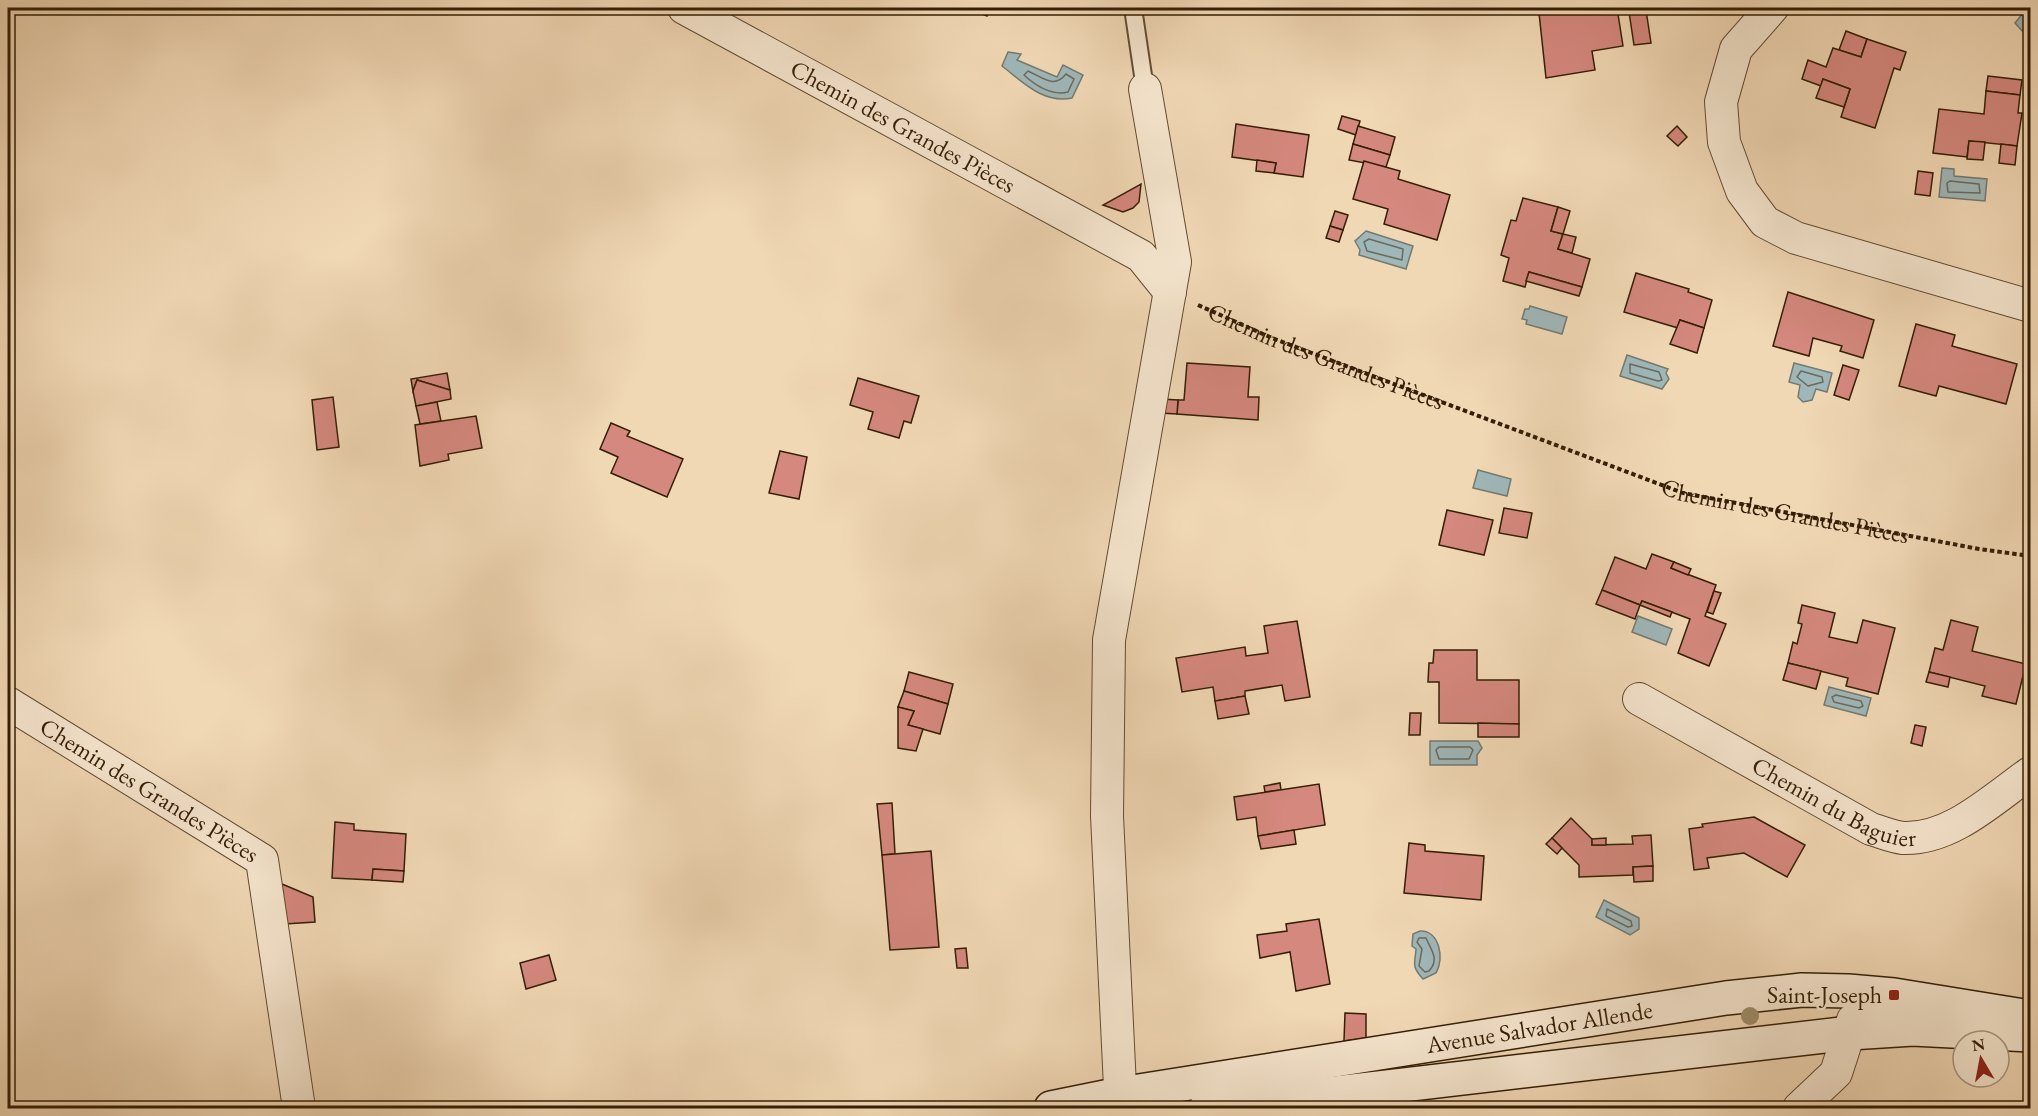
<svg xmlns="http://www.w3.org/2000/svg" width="2038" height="1116" font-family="'EB Garamond',serif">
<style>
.water{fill:#9fb7b9;stroke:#747a71;stroke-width:1.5}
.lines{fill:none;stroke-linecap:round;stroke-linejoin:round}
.shore{stroke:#6a6a5f;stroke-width:1.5}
.building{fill:#d5887e;stroke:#341e05;stroke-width:1.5}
.lane-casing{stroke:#634c31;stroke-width:20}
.street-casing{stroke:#634c31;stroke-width:34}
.secondary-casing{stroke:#341e05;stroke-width:36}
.path{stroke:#341e05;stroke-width:4;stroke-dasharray:4.5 3;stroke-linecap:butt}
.lane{stroke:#f6e6cf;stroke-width:16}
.street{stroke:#f6e6cf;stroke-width:32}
.secondary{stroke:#f6e6cf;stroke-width:33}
.tree{fill:#9e8d6b}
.poi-dot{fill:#8f2418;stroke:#f6e6cf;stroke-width:2}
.labels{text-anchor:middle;stroke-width:5;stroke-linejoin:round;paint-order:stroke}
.street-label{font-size:24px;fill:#341e05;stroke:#f6e6cf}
.poi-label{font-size:24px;fill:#341e05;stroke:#f6e6cf;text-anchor:end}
</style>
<rect width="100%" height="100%" fill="#f1d8b5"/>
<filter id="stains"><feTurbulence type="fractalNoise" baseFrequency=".00333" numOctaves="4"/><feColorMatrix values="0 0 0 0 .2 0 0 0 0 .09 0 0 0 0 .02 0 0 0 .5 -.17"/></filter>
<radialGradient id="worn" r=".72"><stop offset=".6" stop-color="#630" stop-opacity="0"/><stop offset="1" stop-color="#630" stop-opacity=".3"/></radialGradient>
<g class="water">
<path d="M2027,8h3v22l-5,4 -10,-11z"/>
<path d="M1008,52l13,2 -4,6 40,17 6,-12 20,10 -11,23c-29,6 -49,-16 -70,-32z"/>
<path d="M1942,168l12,1v7l33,3 -2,22 -46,-4z"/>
<path d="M1366,231l47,15 -7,23 -47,-14 1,-5 -5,-9z"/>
<path d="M1530,306l37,11 -5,17 -36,-10 1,-4 -5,-1 3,-10h4z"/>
<path d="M1627,355l41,14 -2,4 3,6 -7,10 -42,-13z"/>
<path d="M1794,363l38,10 -5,19 -11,-3 -4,11 -9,2 -5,-5 2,-12 -11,-3z"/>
<path d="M1478,470l33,9 -4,17 -34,-8z"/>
<path d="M1638,616l34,13 -6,16 -34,-13z"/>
<path d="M1829,687l42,11 -5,18 -42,-11z"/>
<path d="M1430,741h48l4,7 -5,7v10h-47z"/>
<path d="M1604,900l35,18v11l-9,6 -34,-18z"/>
<path d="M1420,931c19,-1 25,27 16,42l-13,6c-12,-13 -8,-15 -7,-30l-4,-3 1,-12z"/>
</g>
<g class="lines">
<g class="shore">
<path d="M1028,71c16,7 26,18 38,3l8,5 -6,13c-16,4 -33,-7 -44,-17z"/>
<path d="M1950,181l29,3 1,9 -32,-1 -1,-9z"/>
<path d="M1369,239l34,10 -1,11 -35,-9 -3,-9z"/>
<path d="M1630,364l29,8 3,8 -4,1 -28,-8z"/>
<path d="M1801,371l21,6 1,5 -15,4 -11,-9z"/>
<path d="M1836,695l25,6 2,5 -4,2 -25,-6 -2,-5z"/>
<path d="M1439,747h31l3,3 -4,9h-30l-3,-9z"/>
<path d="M1607,909l24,12 1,5 -4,1 -22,-11z"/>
<path d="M1419,938h7c5,12 14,21 3,33l-4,1 -6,-6 3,-17 -5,-7z"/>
</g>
</g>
<g class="building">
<path d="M968,8h22l-3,8z"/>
<path d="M1578,8h39l6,38 -31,5 3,19 -49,8 -7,-65z"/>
<path d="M1646,10l5,33 -17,2 -5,-33z"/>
<path d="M1846,31l21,8 -6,18 -22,-7z"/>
<path d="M1867,39l39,13 -6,18 -6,-2 -19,60 -34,-11 9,-28 -27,-10 -2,7 -19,-7 6,-19 18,7 7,-19 28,9z"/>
<path d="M1988,76l34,4 -2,15 -34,-4z"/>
<path d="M1823,79l27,10 -6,18 -28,-9z"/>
<path d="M1986,91l34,4 -2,18h4l-5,33 -48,-5 -2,16 -34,-4 6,-44 45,5z"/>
<path d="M1342,116l18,5 -4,14 -18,-6z"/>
<path d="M1236,124l73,11 -6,42 -29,-4 2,-10 -44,-6z"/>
<path d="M1358,126l37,11 -5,18 -37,-11z"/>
<path d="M1677,126l10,11 -9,9 -11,-10z"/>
<path d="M1969,141l16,1 -2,18 -16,-1z"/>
<path d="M1353,144l37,11 -4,12 -37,-7z"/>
<path d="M2001,144l16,2 -2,19 -16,-2z"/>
<path d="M1257,160l19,3 -2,10 -18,-2z"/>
<path d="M1364,161l36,10 -2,8 52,16 -13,45 -53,-16 4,-15 -35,-10z"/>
<path d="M1918,171l15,2 -3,23 -15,-2z"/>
<path d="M1141,184l-2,18 -6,6 -10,4 -20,-7z"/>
<path d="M1523,198l35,9 -7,24 12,3 -5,15 32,10 -8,28 -53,-15 -4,15 -22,-6 6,-23 -8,-3 10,-35 5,1z"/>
<path d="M1558,207l12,4 -7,23 -12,-3z"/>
<path d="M1335,211l13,4 -5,15 -13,-4z"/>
<path d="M1330,226l13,4 -4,12 -13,-4z"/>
<path d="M1563,234l13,3 -4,16 -14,-4z"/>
<path d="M1529,272l53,15 -3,9 -53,-15z"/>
<path d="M1636,273l53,16 -1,3 24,8 -8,28 -24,-8 -2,8 -54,-16z"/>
<path d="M1788,292l86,28 -11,38 -23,-7 2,-5 -29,-8 -4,18 -36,-10z"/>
<path d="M1680,320l24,8 -7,25 -27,-9z"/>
<path d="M1916,324l39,11 -3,11 65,18 -11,40 -67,-18 -3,10 -37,-10z"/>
<path d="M1187,363l63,4 -2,30h11l-1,23 -81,-6 1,-14h6z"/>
<path d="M1843,365l16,5 -10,30 -15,-5z"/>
<path d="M447,373l3,17 -33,-10 -4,11 -2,-12z"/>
<path d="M858,378l61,18 -8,27 -7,-2 -5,17 -31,-9 5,-17 -23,-7z"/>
<path d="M417,380l33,10 1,9 -35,7 -3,-15z"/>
<path d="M333,397l6,50 -22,3 -5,-50z"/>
<path d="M1160,399l18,1 -1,14 -18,-1z"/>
<path d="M437,402l4,19 -21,3 -4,-18z"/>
<path d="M476,416l6,32 -34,6 1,6 -29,6 -5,-41z"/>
<path d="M611,423l19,8 -3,5 56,23 -16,38 -56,-24 7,-16 -18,-8z"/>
<path d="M780,451l27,6 -8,42 -30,-6z"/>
<path d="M1504,508l28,5 -5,25 -28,-5z"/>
<path d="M1447,510l46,10 -9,35 -45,-10z"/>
<path d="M1652,554l22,8 -3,6 45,17 -11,31 21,8 -17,42 -31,-13 12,-34 -48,-18 -2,4 -38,-15 13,-33 31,12z"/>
<path d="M1674,562l17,7 -3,6 -17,-7z"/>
<path d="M1602,590l38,15 -5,14 -39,-15z"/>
<path d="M1714,591l7,2 -8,21 -6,-2z"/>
<path d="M1642,601l30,11 -2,5 -30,-12z"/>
<path d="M1802,605l33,8 -6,24 28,6 6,-23 32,8 -17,66 -32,-8 2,-8 -60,-15 5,-21 4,2 5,-20 -4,-1z"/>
<path d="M1951,620l27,7 -6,24 54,13 -10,40 -34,-8 3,-10 -56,-14 6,-24 8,2z"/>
<path d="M1297,621l13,76 -25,4 -3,-16 -37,6v5l-30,5 -2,-14 -31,5 -6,-34 69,-11 1,9 22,-3 -4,-27z"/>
<path d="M1434,650h43v30h42v44l-80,-1v-41h-11l1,-19h4z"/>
<path d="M1788,663l33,8 -5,18 -33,-9z"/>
<path d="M909,672l44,12 -5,20 -44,-13z"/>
<path d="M1929,672l21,5 -2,10 -22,-5z"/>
<path d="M904,691l44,13 -8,30 -32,-9 6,-14 -16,-4z"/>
<path d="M1245,696l4,18 -31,5 -3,-18z"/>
<path d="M898,707l16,4 -6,14 15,4 -7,22 -18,-3z"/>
<path d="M1410,713h11l-1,22h-11z"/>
<path d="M1478,723l41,1v13h-41z"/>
<path d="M1915,725l11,2 -4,19 -11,-3z"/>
<path d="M1280,783l1,7 -16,2 -1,-6z"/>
<path d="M1319,784l6,41 -67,11 -2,-19 -19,3 -3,-23z"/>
<path d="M892,803l3,51 -13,1 -5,-51z"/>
<path d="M1754,817l51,28 -18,32 -43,-24 -37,5 2,10 -15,2 -5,-41 14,-2 -1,-3z"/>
<path d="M1571,818l21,21v6l41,-1 -1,-8 19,-1 2,31 -20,1v8l-54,2v-12l-27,-27z"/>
<path d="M335,822l19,2v6l52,4 -2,37 -31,-2 -1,11 -40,-2z"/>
<path d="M1294,830l2,14 -35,5 -3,-13z"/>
<path d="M1552,838l10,10 -5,6 -11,-10z"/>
<path d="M1606,838v7h-14v-6z"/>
<path d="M1409,843l16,2v6l59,5 -3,44 -77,-7z"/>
<path d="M931,851l8,96 -49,3 -8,-95z"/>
<path d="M1653,866v15l-19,1 -1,-15z"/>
<path d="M373,869l31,2 -1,11 -31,-2z"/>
<path d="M282,884l31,13 2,25 -30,2z"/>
<path d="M1319,919l11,65 -34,7 -6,-39 -30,6 -3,-23 30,-4 -1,-7z"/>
<path d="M966,948l2,20h-11l-2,-19z"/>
<path d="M549,955l7,25 -30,9 -6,-26z"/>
<path d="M1345,1013l21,1v24l-22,3z"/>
</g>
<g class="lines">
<defs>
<path id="lane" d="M1133,8l12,81"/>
<g id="street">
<path id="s2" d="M684,8l457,248 29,36"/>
<path d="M1772,8l-36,41 -15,53 3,40 18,49 23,31 31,16 234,68"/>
<path id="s3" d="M1639,699l232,130c10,3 22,8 32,9 48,2 90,-39 127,-65"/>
<path id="s4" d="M8,703l254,157 37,248"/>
<path d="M1121,1108l-14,-292 2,-176 66,-378 -30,-173"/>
<path d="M1799,1108l37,-35 17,-53 14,-8 73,-3"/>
</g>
<g id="secondary">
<path id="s5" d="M1051,1108l69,-14 606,-96 76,-8 46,1 46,4 136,22"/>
<path d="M1206,1108l644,-75 63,-4 117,6"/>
</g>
</defs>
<use href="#lane" class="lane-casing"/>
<use href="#street" class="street-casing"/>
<use href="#secondary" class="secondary-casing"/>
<path class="path" id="s1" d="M1198,305l74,33 411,155 296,56 51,7"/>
<use href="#lane" class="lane"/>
<use href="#street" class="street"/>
<use href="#secondary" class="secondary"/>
</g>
<circle class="tree" cx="1750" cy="1016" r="9"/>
<rect class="poi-dot" x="1888" y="989" width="12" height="12" rx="3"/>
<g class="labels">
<g class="street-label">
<text dy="8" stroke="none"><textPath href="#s2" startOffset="249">Chemin des Grandes Pièces</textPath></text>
<text dy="8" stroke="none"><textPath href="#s1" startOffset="138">Chemin des Grandes Pièces</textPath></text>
<text dy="8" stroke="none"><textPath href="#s1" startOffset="624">Chemin des Grandes Pièces</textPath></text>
<text dy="8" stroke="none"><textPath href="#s4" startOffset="166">Chemin des Grandes Pièces</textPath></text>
<text dy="8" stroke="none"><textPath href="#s3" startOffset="222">Chemin du Baguier</textPath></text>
<text dy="8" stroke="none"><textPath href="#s5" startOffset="495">Avenue Salvador Allende</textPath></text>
</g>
<g class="poi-label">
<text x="1882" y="1003">Saint-Joseph</text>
</g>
</g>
<rect width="2038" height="1116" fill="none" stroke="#f1d8b5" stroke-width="30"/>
<rect x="9" y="9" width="2020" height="1098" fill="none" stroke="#341e05" stroke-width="3"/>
<rect x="15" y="15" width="2008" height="1086" fill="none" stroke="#341e05" stroke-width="1.5"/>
<g transform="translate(1981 1059) rotate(350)"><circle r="28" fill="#f6e6cf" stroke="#a8967e" stroke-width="1.5"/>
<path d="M0-4.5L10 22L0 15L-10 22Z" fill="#8f2418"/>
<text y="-9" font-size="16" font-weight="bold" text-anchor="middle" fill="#341e05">N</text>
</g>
<rect width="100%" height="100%" filter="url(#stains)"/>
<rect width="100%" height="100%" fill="url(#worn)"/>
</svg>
